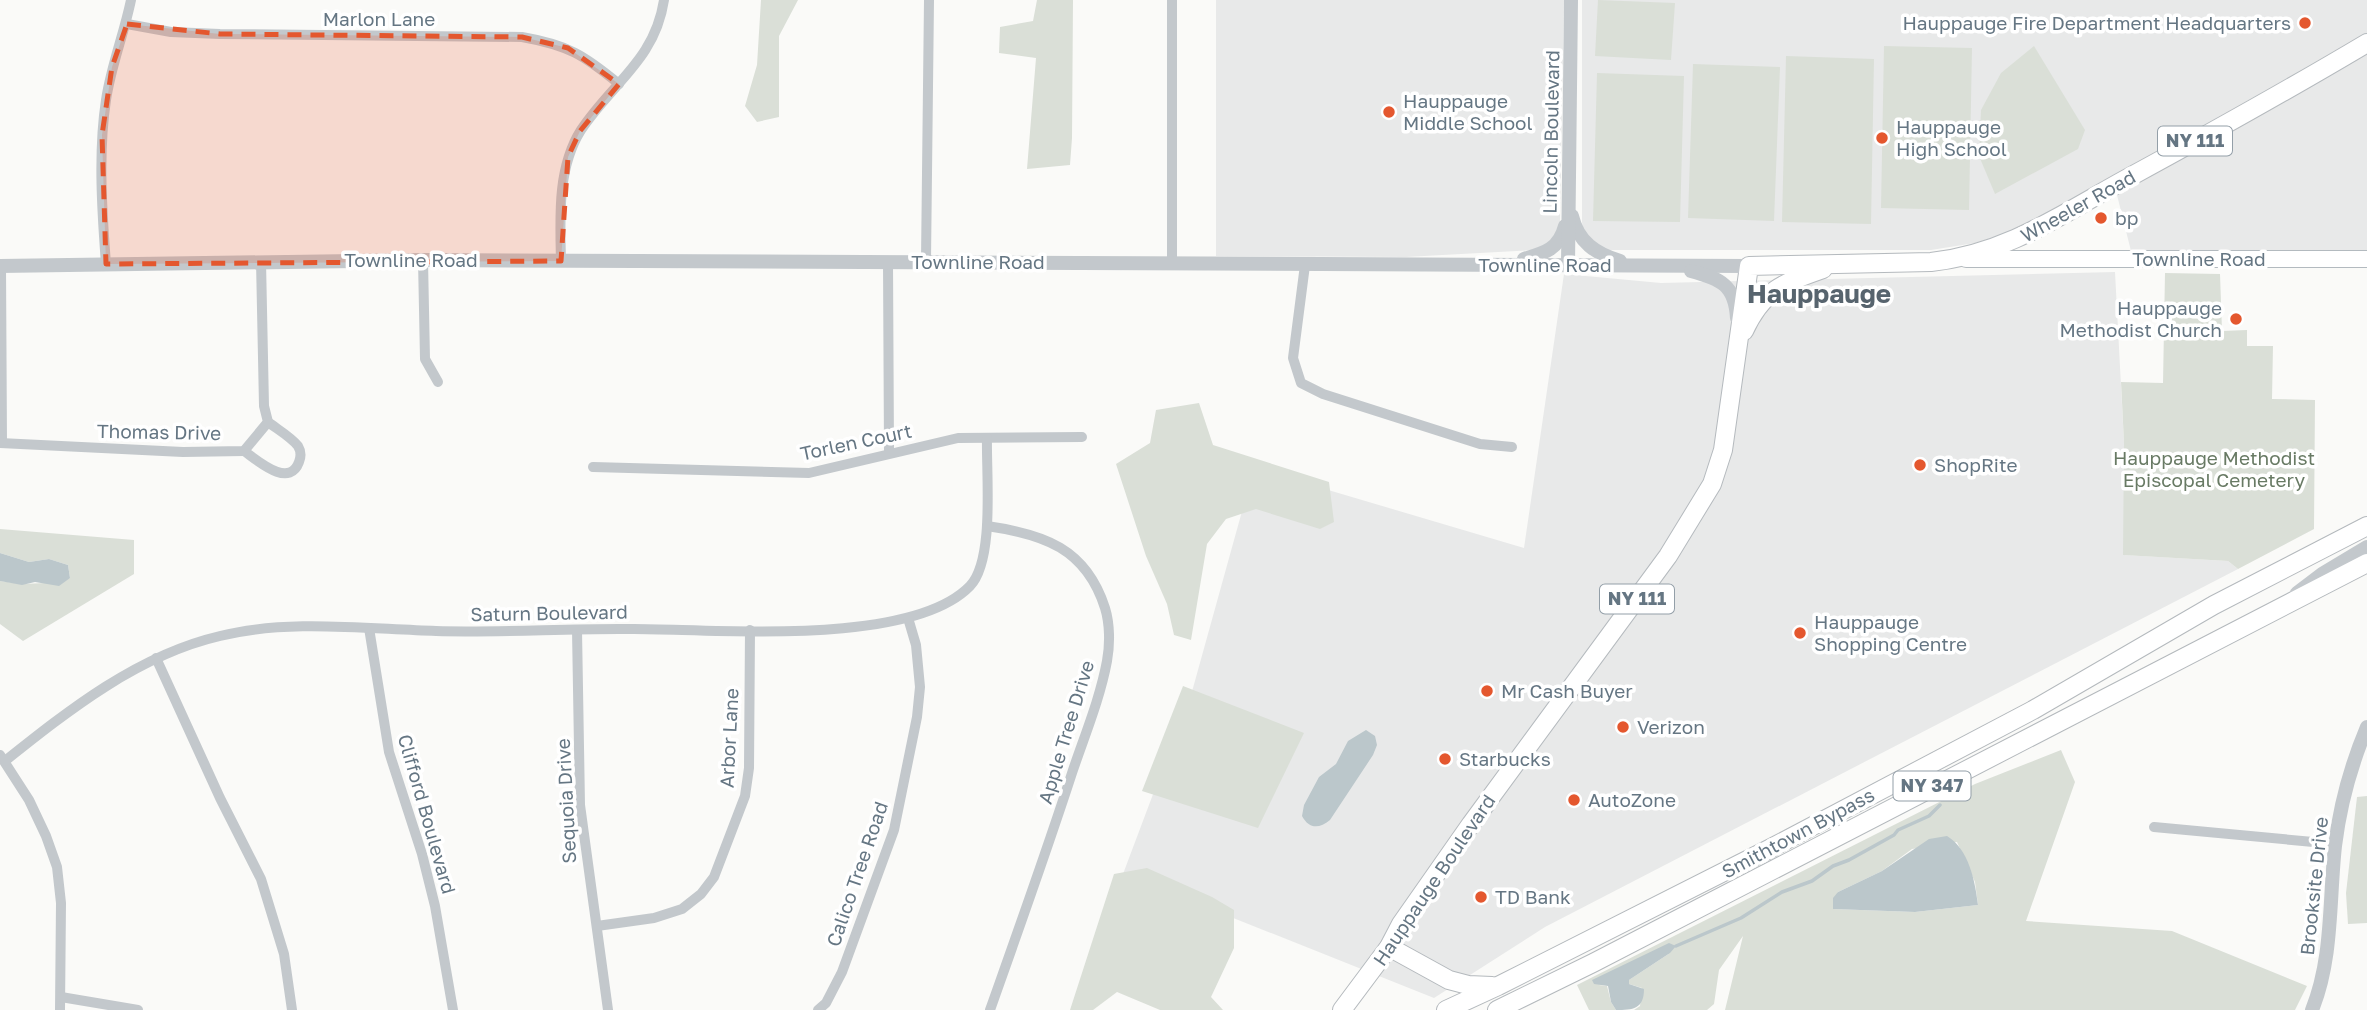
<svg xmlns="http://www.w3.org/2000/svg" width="2367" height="1010" font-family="'Golos Text',sans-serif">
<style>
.built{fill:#e8e9e9}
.green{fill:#dadfd7;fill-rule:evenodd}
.water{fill:#bbc7cb}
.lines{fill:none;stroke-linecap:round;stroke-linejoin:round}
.stream{stroke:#bbc7cb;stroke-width:3.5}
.secondary-casing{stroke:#b3babf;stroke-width:18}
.primary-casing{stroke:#b5babe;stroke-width:20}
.trunk-casing{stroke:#b4b9bd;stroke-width:20}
.minor{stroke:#c3c8cc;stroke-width:10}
.tertiary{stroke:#c3c8cc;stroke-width:14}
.secondary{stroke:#fff;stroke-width:16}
.primary{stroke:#fff;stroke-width:18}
.trunk{stroke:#fff;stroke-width:18}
.marked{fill:#e4572e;fill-opacity:0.2;stroke:#e4572e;stroke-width:5;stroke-dasharray:14 9;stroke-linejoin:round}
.poi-dot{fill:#e4572e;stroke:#fff;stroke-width:2.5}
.labels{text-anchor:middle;stroke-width:7;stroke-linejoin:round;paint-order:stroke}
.shield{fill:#fff;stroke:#939fa8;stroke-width:2}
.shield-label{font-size:18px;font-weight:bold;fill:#657683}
.street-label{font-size:19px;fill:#657683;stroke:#fff}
.poi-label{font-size:19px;fill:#657683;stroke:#fff;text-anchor:start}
.park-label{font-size:19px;fill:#687a64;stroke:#fff}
.district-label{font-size:26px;font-weight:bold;fill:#57646e;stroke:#fff}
</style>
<rect width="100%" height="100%" fill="#fafaf8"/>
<g class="built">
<path d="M1216,0h348l-4,224 -7,19 -20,7 -127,7 -190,-1z"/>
<path d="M1582,0h785v252l-236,-1 -14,-56 17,-28 -117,63 -42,13 -44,7h-324l-23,-15 -2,-13z"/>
<path d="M2115,272l9,171v112l104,6 10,8 -693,358 -111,71 -311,-124 70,-186 61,-220 270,80 40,-274 97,9z"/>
</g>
<g class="green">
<path d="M761,0h37l-19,36v81l-22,5 -12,-16 12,-41z"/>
<path d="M1037,0h36l-1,138 -2,27 -43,4 9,-111 -37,-5 1,-26 33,-6z"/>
<path d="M1598,0l77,3 -4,57 -76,-4z"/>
<path d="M1884,46l88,2 -3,162 -88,-2z"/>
<path d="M2034,46l51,84 -7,19 -83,45 -16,-38 2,-46 20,-37z"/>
<path d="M1786,56l88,3 -3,165 -89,-2z"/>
<path d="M1693,64l87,3 -6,154 -86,-3z"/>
<path d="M1597,73l87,3 -4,146 -87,-1z"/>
<path d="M2165,273l55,1 2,57 25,-1v16h26l-1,53 43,1 -1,129 -76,40 -10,-8 -105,-6 1,-112 -3,-61 42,1z"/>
<path d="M1199,403l14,42 116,37 5,40 -14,7 -64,-20 -30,10 -19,25 -16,96 -17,-5 -7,-31 -21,-48 -30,-92 34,-21 6,-33z"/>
<path d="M0,529l134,11v34l-111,67 -23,-17v-43l22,3 23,-1 25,-5 -2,-13 -19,-6 -20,3 -29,-9z"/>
<path d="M1183,686l121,47 -46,95 -116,-37z"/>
<path d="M2061,750l14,32 -49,139 146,10 135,55 -12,24h-570l18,-74 -24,34 -5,34 -7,6h-73l6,-4 2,-18 -13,-4v-4l41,-27 -71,32 8,1 4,16 5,8h-27l-12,-25 398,-201zM1957,842l18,40 3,23 -63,7 -82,-3 5,-17 44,-21 30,-22z"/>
<path d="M2367,796v127l-19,1 -2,-31 11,-96z"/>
<path d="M1147,868l65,29 22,13v38l-23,49 12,13h-63l-43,-18 -24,18h-23l44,-136z"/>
</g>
<g class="water">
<path d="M0,553l29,9 20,-3 19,6 2,13 -11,8 -24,-4 -13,3 -22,-4z"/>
<path d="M1366,730l9,6 2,9 -4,10 -43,65c-11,9 -21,9 -28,-4l2,-11 15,-28 17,-13 12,-23z"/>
<path d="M1947,836c22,13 28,45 31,69l-63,7 -82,-3v-11l5,-6 44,-21 47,-32z"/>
<path d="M1669,943l7,3 -6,7 -41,27v4l15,5c0,20 -11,21 -28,21l-5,-8 -3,-16 -14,-2 -2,-4z"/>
</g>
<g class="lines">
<path class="stream" d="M1676,946l65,-28 41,-26 30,-11 21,-15 16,-6 45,-25 4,-5 31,-14 11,-11"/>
<defs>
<path id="secondary" d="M1966,259h401"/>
<g id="primary">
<path d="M1744,331c19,-41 39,-48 79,-62"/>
<path d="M1342,1010l47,-63 12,-23 70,-100 197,-268 44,-72 11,-34 26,-184 182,-4c75,-8 131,-48 195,-83 81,-44 162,-89 241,-136"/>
</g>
<g id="trunk">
<path d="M1389,947l60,33 19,5 24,1"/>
<path d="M1446,1010l52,-24 273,-138 262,-138 181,-105 153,-79"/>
<path d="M1497,1010l96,-47 774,-400"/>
</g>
</defs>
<use href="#secondary" class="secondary-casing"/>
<use href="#primary" class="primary-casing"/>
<use href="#trunk" class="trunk-casing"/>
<g class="minor">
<path d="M1172,0v264"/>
<path d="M127,24l44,8 49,2 302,3c46,8 62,18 97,47"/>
<path d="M423,260l2,99 13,23"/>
<path d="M561,261c-1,-43 -4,-93 20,-131 31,-47 74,-70 83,-130"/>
<path d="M926,261l3,-261"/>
<path d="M888,262l1,191"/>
<path d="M106,264c-4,-52 -8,-112 0,-164 5,-34 18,-66 25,-100"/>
<path d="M1305,265l-12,93 8,25 22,11 157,50 32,3"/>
<path d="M1,266l1,177"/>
<path d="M0,443l183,9 61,-1 24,-29 -4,-16 -3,-145"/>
<path d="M244,451c13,9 45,38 55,11 2,-5 2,-11 -1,-16 -7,-9 -21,-17 -30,-24"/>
<path d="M593,467l216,6 149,-35 124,-1"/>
<path d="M987,526c56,8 99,22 118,82 5,16 5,37 2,53 -7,38 -23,76 -35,112 -26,80 -54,158 -82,237"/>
<path d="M369,628l20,124 33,102 13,52 18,104"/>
<path d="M577,630l3,175 28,205"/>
<path d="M156,658l64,140 41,81 23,75 8,56"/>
<path d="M0,755l29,45 17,36 11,31 4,36 -1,107"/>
<path d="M5,761c64,-51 133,-106 215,-125 68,-17 146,-7 216,-5 66,2 132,-3 198,-2 82,0 277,18 336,-43 25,-26 16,-113 17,-148"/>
<path d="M2154,827l181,17"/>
<path d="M597,926l57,-8 28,-9 19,-15 13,-17 31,-81 4,-28 1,-138"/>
<path d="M61,997l77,13"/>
<path d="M818,1010l8,-7 16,-31 52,-142 23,-113 3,-30 -4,-42 -8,-27"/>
</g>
<g class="tertiary">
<path d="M1572,216c6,26 24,38 48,45"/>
<path d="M1524,259c21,-6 35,-10 41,-33"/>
<path d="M1568,264l3,-264"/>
<path d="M0,266l423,-6 1326,6"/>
<path d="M1691,271c30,8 44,14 46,47"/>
<path d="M2297,593l25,-19 45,-27"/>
<path d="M2312,1010c21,-52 17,-109 23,-164 5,-41 16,-81 32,-119"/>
</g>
<use href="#secondary" class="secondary"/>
<use href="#primary" class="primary"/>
<use href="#trunk" class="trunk"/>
</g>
<path class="marked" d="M127,24l93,10 302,3 46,11 51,36 -39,47 -12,26 -7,104 -455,3 -4,-129 10,-68z"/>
<g class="poi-dot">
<circle cx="2305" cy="23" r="7"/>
<circle cx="1389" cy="112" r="7"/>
<circle cx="1882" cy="138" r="7"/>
<circle cx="2101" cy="218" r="7"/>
<circle cx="2236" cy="319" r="7"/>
<circle cx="1920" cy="465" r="7"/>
<circle cx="1800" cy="633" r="7"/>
<circle cx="1487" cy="691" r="7"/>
<circle cx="1623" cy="727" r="7"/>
<circle cx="1445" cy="759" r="7"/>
<circle cx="1574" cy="800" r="7"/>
<circle cx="1481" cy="897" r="7"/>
</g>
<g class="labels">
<g class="shield">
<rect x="2158" y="126.5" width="74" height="29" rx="5"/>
<rect x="1600" y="584.5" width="74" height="29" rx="5"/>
<rect x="1893.5" y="771.5" width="77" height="29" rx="5"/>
</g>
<g class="shield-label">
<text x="2195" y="147">NY 111</text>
<text x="1637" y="605">NY 111</text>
<text x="1932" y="792">NY 347</text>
</g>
<g class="street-label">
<text x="379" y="26">Marlon Lane</text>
<text transform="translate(1551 132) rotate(-89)" y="7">Lincoln Boulevard</text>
<text transform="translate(2078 206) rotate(-29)" y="7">Wheeler Road</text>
<text x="2199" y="266">Townline Road</text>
<text x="411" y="267">Townline Road</text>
<text x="978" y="269">Townline Road</text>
<text x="1545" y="272">Townline Road</text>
<text transform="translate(159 432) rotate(1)" y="7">Thomas Drive</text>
<text transform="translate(856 442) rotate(-12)" y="7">Torlen Court</text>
<text transform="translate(549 613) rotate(-1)" y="7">Saturn Boulevard</text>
<text transform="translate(1066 732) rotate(-73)" y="7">Apple Tree Drive</text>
<text transform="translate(729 738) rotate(-87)" y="7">Arbor Lane</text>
<text transform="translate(566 801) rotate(-93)" y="7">Sequoia Drive</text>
<text transform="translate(427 814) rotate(74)" y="7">Clifford Boulevard</text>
<text transform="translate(1798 833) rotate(-28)" y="7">Smithtown Bypass</text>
<text transform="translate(857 874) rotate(-71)" y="7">Calico Tree Road</text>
<text transform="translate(1434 880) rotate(-56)" y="7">Hauppauge Boulevard</text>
<text transform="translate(2314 886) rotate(-84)" y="7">Brooksite Drive</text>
</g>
<g class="poi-label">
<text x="2291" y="30" text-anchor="end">Hauppauge Fire Department Headquarters</text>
<text x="1403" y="108">Hauppauge<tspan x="1403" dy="22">Middle School</tspan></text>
<text x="1896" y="134">Hauppauge<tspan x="1896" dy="22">High School</tspan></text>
<text x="2115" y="225">bp</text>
<text x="2222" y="315" text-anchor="end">Hauppauge<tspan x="2222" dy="22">Methodist Church</tspan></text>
<text x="1934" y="472">ShopRite</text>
<text x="1814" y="629">Hauppauge<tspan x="1814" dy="22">Shopping Centre</tspan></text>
<text x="1501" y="698">Mr Cash Buyer</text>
<text x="1637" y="734">Verizon</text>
<text x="1459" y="766">Starbucks</text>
<text x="1588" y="807">AutoZone</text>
<text x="1495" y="904">TD Bank</text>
</g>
<g class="park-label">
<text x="2214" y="465">Hauppauge Methodist<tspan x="2214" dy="22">Episcopal Cemetery</tspan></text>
</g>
<g class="district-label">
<text x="1819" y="303">Hauppauge</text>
</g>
</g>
</svg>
